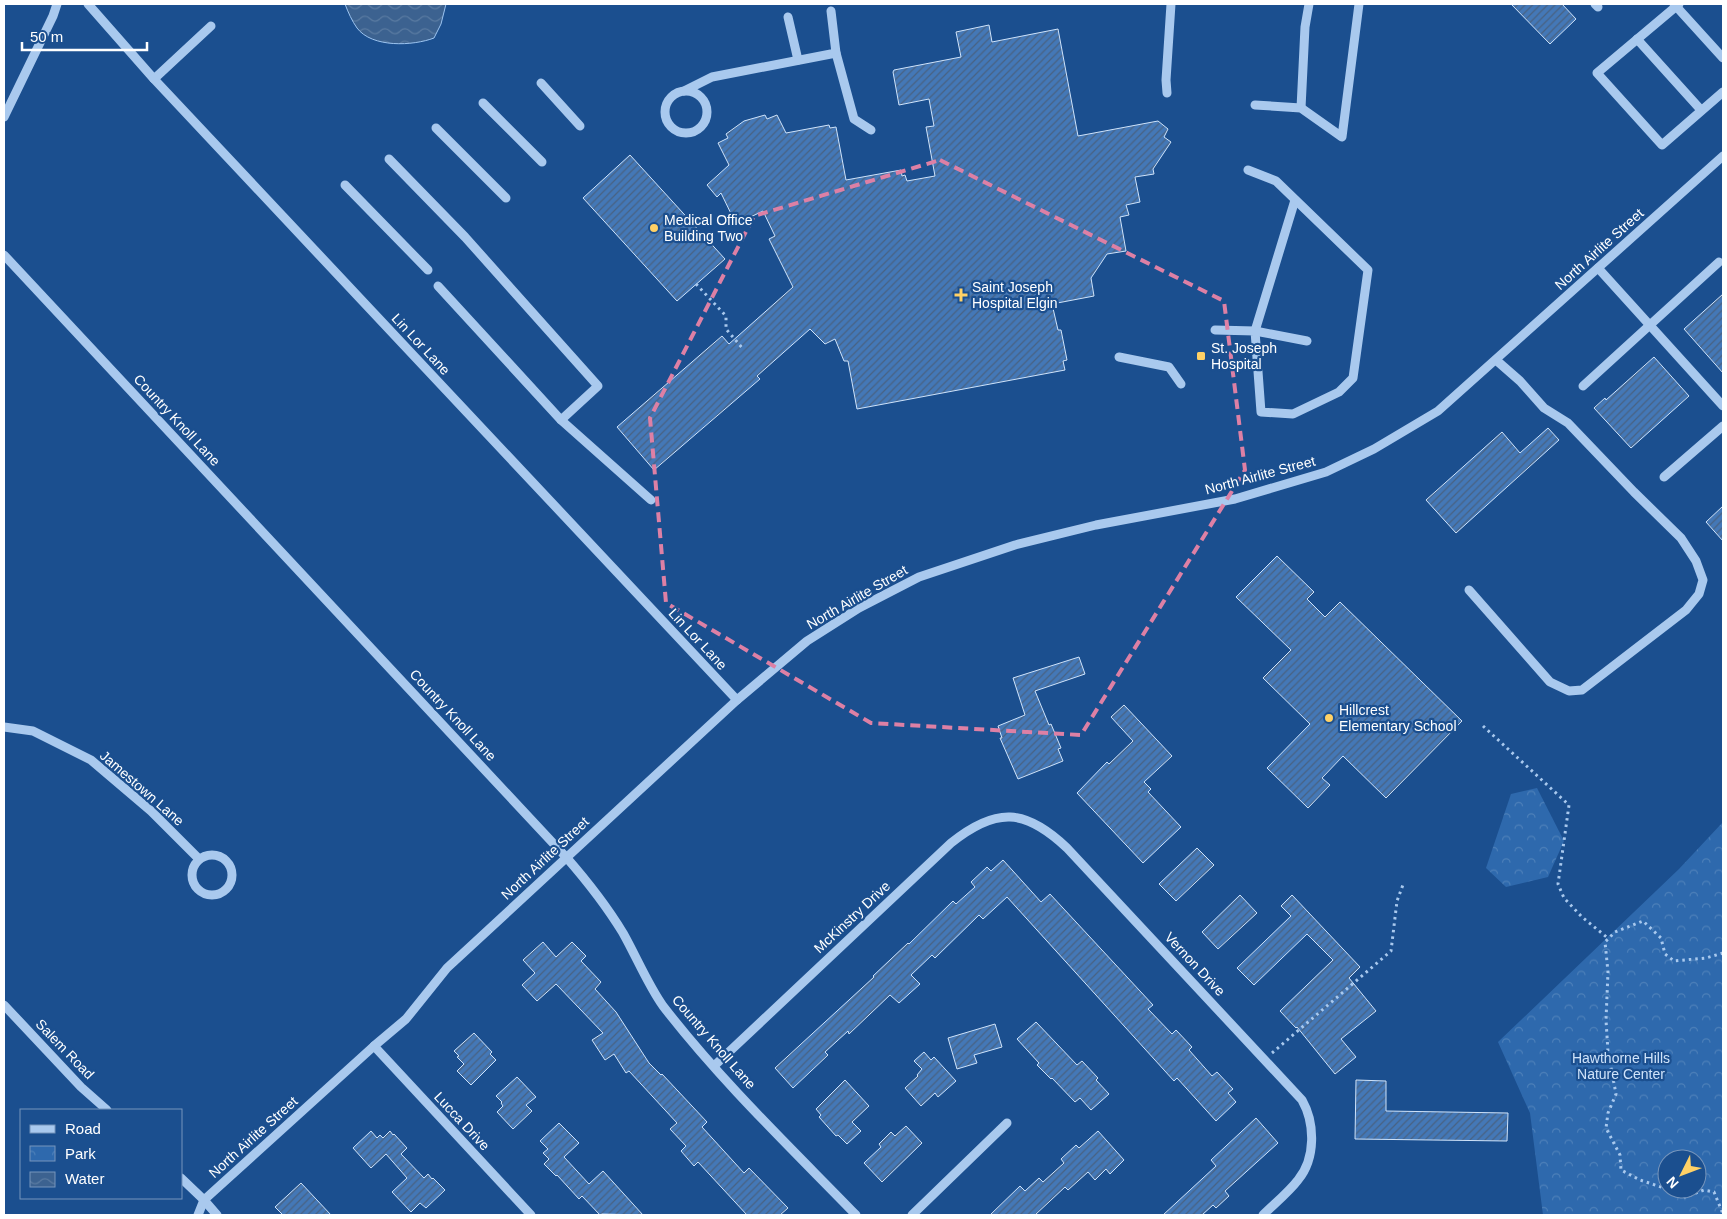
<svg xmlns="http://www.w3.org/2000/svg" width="1727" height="1219" font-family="Arial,sans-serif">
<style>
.park{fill:url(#park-crowns);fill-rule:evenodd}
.water{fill:url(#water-waves);stroke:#9cc4f0}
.building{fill:url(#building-hatch);stroke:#cfe3fa}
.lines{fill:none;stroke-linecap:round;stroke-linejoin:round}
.path{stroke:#a9c9ee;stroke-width:3;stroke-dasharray:2.5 4;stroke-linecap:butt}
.minor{stroke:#a9c9ee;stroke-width:9}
.marked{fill:none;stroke:#dd80a5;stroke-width:4;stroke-dasharray:10 6;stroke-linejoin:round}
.poi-dot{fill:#ffd166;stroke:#1b4f8f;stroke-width:2}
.labels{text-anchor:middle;stroke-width:4.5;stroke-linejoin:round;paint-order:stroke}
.poi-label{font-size:14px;fill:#fff;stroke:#1b4f8f;text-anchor:start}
.street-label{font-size:14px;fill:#fff;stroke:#1b4f8f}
.park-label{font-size:14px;fill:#cfe3fa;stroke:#1b4f8f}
</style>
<defs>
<pattern id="park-crowns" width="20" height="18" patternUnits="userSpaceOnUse" patternTransform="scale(1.25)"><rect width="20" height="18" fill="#2e69ad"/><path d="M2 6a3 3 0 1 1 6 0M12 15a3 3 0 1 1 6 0" fill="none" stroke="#4d80b9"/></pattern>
<pattern id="water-waves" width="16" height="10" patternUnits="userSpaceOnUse" patternTransform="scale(1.25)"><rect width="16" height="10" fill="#3c6290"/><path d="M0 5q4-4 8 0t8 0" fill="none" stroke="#597aa1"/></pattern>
<pattern id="building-hatch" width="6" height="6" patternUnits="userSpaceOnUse" patternTransform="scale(1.25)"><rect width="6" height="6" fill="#4478b7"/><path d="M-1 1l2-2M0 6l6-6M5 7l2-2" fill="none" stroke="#486282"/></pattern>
</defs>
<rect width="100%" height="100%" fill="#1b4f8f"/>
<g class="park">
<path d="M1537,788l27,53 -16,36 -42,10 -20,-19 25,-74z"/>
<path d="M1723,822v393h-180l-13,-102 -32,-71 181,-173zM1667,1159h30v30h-30z"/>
</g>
<path class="water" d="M345,4h101l-5,20 -7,14c-21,8 -62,10 -77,-10 -5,-7 -9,-16 -12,-24z"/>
<g class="building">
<path d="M1511,4h51l14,15 -26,25z"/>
<path d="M989,25l3,17 66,-13 20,107 80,-15 10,8 -4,8 7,5 -18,27 1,5 -19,3 5,25 -14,3 3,10 -9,2 6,34 -19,3 -16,24 3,18 -42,8 6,26h3l6,30 -4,1 2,9 -208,39 -9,-48h-4l-9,-22 -10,5 -15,-15 -53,47 3,3 -106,91 -37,-43 105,-91 7,8 64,-57 -24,-48 6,-3 -12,-25 -27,13 -15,-31 -4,4 -10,-12 22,-20 -11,-22 10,-5 -2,-4 18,-13 21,-6 2,4 10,-4 9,18 43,-8 1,3 6,-1 10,53 55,-10 1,6 3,-1 2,6 28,-5 -9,-49 8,-1 -5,-27 -30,6 -6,-33 1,-2 67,-13 -5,-25z"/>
<path d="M630,155l95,104 -48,42 -94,-103z"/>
<path d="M1723,294v79l-39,-44z"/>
<path d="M1654,357l35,39 -58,52 -37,-40 11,-10 1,2z"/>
<path d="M1548,428l11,12 -103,93 -30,-33 76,-68 18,21z"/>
<path d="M1723,506v35l-17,-19z"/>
<path d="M1277,556l37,36 -7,7 18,18 15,-15 122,119 -76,77 -43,-42 -21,22 8,7 -22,23 -41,-40 43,-44 -47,-46 28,-28 -55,-53z"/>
<path d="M1079,657l6,17 -50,17 14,34 2,-1 10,24 -3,1 5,12 -45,18 -18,-41h2l-4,-12 27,-11 -12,-37z"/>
<path d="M1124,705l48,51 -28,26 7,7 -3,3 33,35 -38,36 -66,-70 30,-31 2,2 24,-23 -22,-24z"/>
<path d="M1197,848l17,17 -38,36 -17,-17z"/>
<path d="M1003,860l38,42 9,-8 103,111 -5,4 24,25 4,-4 16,17 -3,3 23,26 5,-4 16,17 -5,4 8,9 -20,19 -39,-43 -3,3 -167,-184 -24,22 -4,-4 -44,43 -3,-3 -21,20 9,9 -21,19 -9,-8 -41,39 -1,-3 -23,21 3,3 -35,33 -18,-20 99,-91 -1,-1 35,-33 1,1 44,-43 3,3 19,-17 -4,-5 16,-15 4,4z"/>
<path d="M1240,895l17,18 -39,36 -16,-17z"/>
<path d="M1292,895l68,72 -11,11 27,33 -35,28 15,18 -21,17 -38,-47 -1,1 -16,-17 53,-51 -26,-26 -53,51 -17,-17 54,-52 -10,-10z"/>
<path d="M543,942l13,15 16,-15 14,14 -5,5 20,21 -6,7 21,23 33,51 12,12 1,-1 45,48 -5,5 42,46 5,-5 39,40 -8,7h-33l-49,-53 -4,4 -13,-15 5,-5 -16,-17 7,-6 -48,-52 -3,2 -12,-19 -9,6 -13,-20 11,-7 -47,-49 -19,17 -15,-16 13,-12 -12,-13z"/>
<path d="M1036,1022l41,43 5,-4 16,17 -2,2 13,14 -18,16 -11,-12 -5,4 -23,-24 -1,1 -14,-14 2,-2 -22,-24z"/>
<path d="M995,1024l7,23 -28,8 3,8 -20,6 -9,-31z"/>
<path d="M474,1033l18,19 -2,2 6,6 -25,25 -14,-14 7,-7 -7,-7 2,-1 -5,-5z"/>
<path d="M924,1052l7,8 3,-3 22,24 -18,16 -3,-4 -14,13 -16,-18 13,-12 -1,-1 5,-6 -8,-8z"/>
<path d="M517,1077l19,20 -10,8 6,6 -19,18 -16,-17 6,-6 -2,-3 1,-1 -6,-6z"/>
<path d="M845,1080l24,26 -17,16 9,9 -14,13 -9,-9 -2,1 -17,-19 2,-2 -5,-6z"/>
<path d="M1356,1080l30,1v30l122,2 -1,28 -152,-2z"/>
<path d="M1256,1118l22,25 -53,48 4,5 -13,12 -3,-3 -11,10h-39l53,-49 -5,-6z"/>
<path d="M559,1123l20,20 -15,14 25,27 14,-13 40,44 -41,-1 -2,1 -18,-19 -3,3 -22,-24 -1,1 -12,-12 5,-5 -6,-6 5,-4 -8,-8z"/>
<path d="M906,1126l16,17 -40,39 -18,-19 17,-16 -2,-3 12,-12 4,4z"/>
<path d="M371,1131l6,7 3,-3 3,3 7,-7 3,4 1,-1 13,14 -6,6 23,24 4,-4 4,5 1,-1 12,12 -19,18 -6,-5 -9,9 -19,-20 15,-14 -21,-24 -15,14 -18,-20z"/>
<path d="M1098,1131l26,29 -14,14 -4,-5 -11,11 -7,-8 -20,18 -3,-3 -30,28h-45l30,-29 5,5 14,-13 4,4 21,-19 -3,-4 15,-14 3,3z"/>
<path d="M301,1183l30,32h-48l-8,-8z"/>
</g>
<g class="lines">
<g class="path">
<path d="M696,284l30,32v13l18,21"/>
<path d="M1483,726l86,79 -11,79 6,14 18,19 27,22"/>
<path d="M1723,953l-17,5 -32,3 -9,-7 -4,-16 -18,-17 -28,11 -10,10 3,30 -2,48 2,32 8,42 -8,19 -2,15 14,27 1,15 19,10 36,12 9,5 19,-7 10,2 9,22"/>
<path d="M1272,1053l119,-102 6,-50 7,-19"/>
</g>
<g class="minor">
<path d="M88,4l66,75 583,621"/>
<path d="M1595,4l3,3"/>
<path d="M1674,4l49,54"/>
<path d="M1679,4l-82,69 65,72 61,-53"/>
<path d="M788,17l10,43"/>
<path d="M1637,39l64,71"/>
<path d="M836,53l18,66 17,11"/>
<path d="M154,79l57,-53"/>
<path d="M541,83l39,43"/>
<path d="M684,91l28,-14 124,-24 -5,-42"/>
<circle cx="686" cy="112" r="21"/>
<path d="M1167,93l-1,-13 5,-76"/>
<path d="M483,103l59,59"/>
<path d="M1255,105l46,3 41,29 17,-133"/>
<path d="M1301,108l4,-81 4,-23"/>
<path d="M4,117l49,-101 4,-12"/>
<path d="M436,128l70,70"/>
<path d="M389,159l76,78 133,149 -37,34"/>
<path d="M345,185l83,85"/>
<path d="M1295,200l-40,131 52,10"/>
<path d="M4,255l562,602c21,24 40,48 57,76 13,23 25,52 40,73 58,75 127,141 193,209"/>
<path d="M1598,268l125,138"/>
<path d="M438,286l123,134 90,80"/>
<path d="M1215,330l40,1 6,81 32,2 46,-22 14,-14 15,-108 -92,-89 -28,-11"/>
<path d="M1119,357l50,10 12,17"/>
<path d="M1583,386l136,-124"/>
<path d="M1664,477l59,-51"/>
<path d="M1469,590l81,92 19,9 13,-1 104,-80 13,-16 4,-14 -7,-19 -15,-23 -47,-46 -66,-69 -24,-15 -24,-27 -24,-21"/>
<path d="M4,727l29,4 58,29 60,51 48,48"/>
<circle cx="212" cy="875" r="20"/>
<path d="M4,1005l77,82 26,23"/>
<path d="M374,1046l157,169"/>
<path d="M714,1066l237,-223c45,-36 74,-35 116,5l235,252c13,23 14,58 -4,80 -10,13 -24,24 -35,35"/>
<path d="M181,1178l23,22 13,15"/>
<path d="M198,1215l6,-15 170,-154 32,-27 41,-51 290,-268 70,-59 52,-33 60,-31 96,-32 81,-20 139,-26 91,-27 48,-23 64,-38 285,-255"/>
<path d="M912,1215l95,-92"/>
</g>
</g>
<path class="marked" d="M940,160l284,141 21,169 -164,265 -210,-12 -205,-120 -16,-185 104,-202z"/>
<g class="poi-dot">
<circle cx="654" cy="228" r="5"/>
<path d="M958.5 287.5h5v5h5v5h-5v5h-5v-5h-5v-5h5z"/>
<rect x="1196" y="351" width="10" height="10" rx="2.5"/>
<circle cx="1329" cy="718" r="5"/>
</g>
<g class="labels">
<g class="poi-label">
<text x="664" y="225">Medical Office<tspan x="664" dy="16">Building Two</tspan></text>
<text x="972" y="292">Saint Joseph<tspan x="972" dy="16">Hospital Elgin</tspan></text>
<text x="1211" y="353">St. Joseph<tspan x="1211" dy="16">Hospital</tspan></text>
<text x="1339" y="715">Hillcrest<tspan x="1339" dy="16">Elementary School</tspan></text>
</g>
<g class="street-label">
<text transform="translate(1599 249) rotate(-42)" y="5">North Airlite Street</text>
<text transform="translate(421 344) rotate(47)" y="5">Lin Lor Lane</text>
<text transform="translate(177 420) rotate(47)" y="5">Country Knoll Lane</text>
<text transform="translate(1260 475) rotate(-15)" y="5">North Airlite Street</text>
<text transform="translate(857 597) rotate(-30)" y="5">North Airlite Street</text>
<text transform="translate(698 639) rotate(47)" y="5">Lin Lor Lane</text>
<text transform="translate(453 715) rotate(47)" y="5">Country Knoll Lane</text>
<text transform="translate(142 788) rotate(41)" y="5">Jamestown Lane</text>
<text transform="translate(545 858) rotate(-43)" y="5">North Airlite Street</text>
<text transform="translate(852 917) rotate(-43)" y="5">McKinstry Drive</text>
<text transform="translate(1195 964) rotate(47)" y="5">Vernon Drive</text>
<text transform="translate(714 1042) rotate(49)" y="5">Country Knoll Lane</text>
<text transform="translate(65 1049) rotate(46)" y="5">Salem Road</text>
<text transform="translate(462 1121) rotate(47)" y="5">Lucca Drive</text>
<text transform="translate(253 1137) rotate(-42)" y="5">North Airlite Street</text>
</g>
<g class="park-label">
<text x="1621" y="1063">Hawthorne Hills<tspan x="1621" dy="16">Nature Center</tspan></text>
</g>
</g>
<rect width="1727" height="1219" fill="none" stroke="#ffffff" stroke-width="10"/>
<rect x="20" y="1109" width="162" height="90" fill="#1b4f8f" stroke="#7695bc"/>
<rect x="30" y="1125" width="25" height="8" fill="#a9c9ee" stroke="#7695bc"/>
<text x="65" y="1134" font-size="15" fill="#ffffff">Road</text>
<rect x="30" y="1146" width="25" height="15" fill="url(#park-crowns)" stroke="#7695bc"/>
<text x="65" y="1159" font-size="15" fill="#ffffff">Park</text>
<rect x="30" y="1172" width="25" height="15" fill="url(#water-waves)" stroke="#7695bc"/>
<text x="65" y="1184" font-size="15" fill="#ffffff">Water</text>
<g transform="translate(1682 1174) rotate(228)"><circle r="24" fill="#1b4f8f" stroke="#7695bc"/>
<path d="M0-4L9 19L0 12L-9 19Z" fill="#ffd166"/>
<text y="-8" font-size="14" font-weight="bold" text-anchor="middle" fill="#ffffff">N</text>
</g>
<path d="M22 42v8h125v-8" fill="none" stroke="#ffffff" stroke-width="2.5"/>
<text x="30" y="42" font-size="15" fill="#ffffff" stroke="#1b4f8f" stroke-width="4" paint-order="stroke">50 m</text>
</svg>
